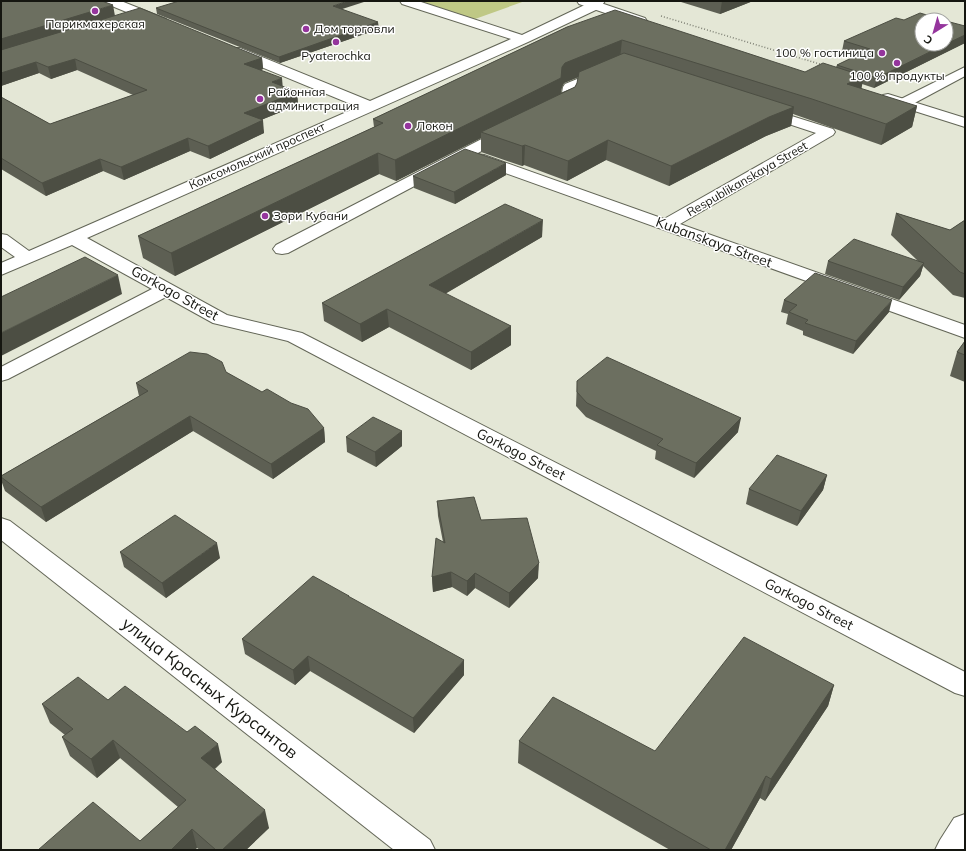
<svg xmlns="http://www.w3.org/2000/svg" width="966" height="851" font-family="Mulish,sans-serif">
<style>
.green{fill:#bfc885}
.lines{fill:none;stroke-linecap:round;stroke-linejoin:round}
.minor-casing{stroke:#636657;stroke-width:2}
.major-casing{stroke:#636657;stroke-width:2}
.path{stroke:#7f8175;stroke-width:1.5;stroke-dasharray:1 2;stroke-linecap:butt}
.minor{fill:#fff;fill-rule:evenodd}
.major{fill:#fff;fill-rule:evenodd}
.wall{fill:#5d5f53;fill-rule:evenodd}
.shaded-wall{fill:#4c4e43}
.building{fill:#6c6f60;stroke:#4c4e43}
.poi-dot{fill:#95359d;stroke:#fff;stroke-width:1.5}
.labels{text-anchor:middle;stroke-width:3;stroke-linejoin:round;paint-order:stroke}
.far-poi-label{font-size:12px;fill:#151610;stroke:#fff;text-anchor:start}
.far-street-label{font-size:12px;fill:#151610;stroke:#fff}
.street-label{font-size:14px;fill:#151610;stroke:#fff}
.near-street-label{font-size:17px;fill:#151610;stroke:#fff}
</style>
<rect width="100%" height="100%" fill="#e4e7d6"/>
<path class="green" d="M419,1h106l-50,18z"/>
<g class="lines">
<defs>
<g id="minor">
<path d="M105,1h16l45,18 2,3 -2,3h-8l-51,-21z"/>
<path d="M400,1h18l104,34 71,-34h12l-5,7 -72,34 -441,196 140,77 75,18 663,339v24l-10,-3 -667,-352 -75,-18 -47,-26 -158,82 -7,2v-14l151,-78 -80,-44 -71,30v-12l14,-6 -14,-10v-13l6,1 22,16 329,-144 -128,-53 -2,-3 2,-3h10l130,53 141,-62 -109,-35z"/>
<path d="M965,67v9l-56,30 -5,1 -5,-1 -2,-3 2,-3z"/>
<path d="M604,68l5,1 2,3 -2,3 -32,14c-1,4 -1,10 -3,13 -4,7 -19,12 -26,10l-2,-3 2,-3 13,-7 2,-12 2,-3z"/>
<path d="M763,107l70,22 2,3 -2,3 -153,89 285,101v13l-493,-177 -2,-3 1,-2 -183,97 -6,1 -6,-1 -3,-4 3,-4 227,-117 5,-1 5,1 2,3 -2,3 -37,20 8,1 180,64 152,-86 -58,-19 -2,-3 2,-3z"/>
<path d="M1,518l9,3 420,319 5,10h-41l-393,-310z"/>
<path d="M965,814v36h-30l5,-10 14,-22z"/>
</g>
<g id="major">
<path d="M577,1h18l50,17 2,3 -2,3h-8l-58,-20z"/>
<path d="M888,94l77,24v9l-82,-26 -2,-3 2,-3z"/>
</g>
</defs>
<use href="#minor" class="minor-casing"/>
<use href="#major" class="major-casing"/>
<path class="path" d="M661,16l162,49"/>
<use href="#minor" class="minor"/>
<use href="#major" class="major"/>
</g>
<g class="wall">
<path d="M1,1l114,15 147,42 1,11 -2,1 22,17 14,5 1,13 -37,15 3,13 -54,26 -20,-8 -66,29 -21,-9 -57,25 -45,-27v-72l49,27 83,-29 -56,-25 -26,9 -12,-6 -38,13z"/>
<path d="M681,1h72l-33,13 -39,-12z"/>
<path d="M156,8l186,1 37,20 -99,34 -123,-49z"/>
<path d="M904,20l61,6v17l-91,45 -12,-4 -1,5 56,17 -5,21 -31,18 -88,-31 -2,12 -25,10 -97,50 -63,-26 -39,21 -43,-16 -2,1 -41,-14v-14l-85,43 -17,-7 -204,102 -32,-18 -5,-22 236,-109 -1,-8 194,-92 238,45 31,-5 1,-2 20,-9 -15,-5 2,-10zM579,77l-2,6 -2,4 -15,6 2,-6 2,-4z"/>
<path d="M506,175l-51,29 -41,-16 -1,-12z"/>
<path d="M896,213l54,17 15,-10v78l-12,-3 -30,-29 -3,10 -21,24 -74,-26 3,-13h90l-27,-26z"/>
<path d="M542,237l-97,57 66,32v19l-40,25 -82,-43 -27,15 -38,-21 -2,-18z"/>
<path d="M784,300l105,12 -36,42 -50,-19v-4l-17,-7 2,-10 -7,-2z"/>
<path d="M965,341v41l-15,-6 7,-24z"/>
<path d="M226,372l98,56 1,14 -52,37 -80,-48 -147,91 -41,-31 -4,-11v-4l138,-80 -3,-13z"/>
<path d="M577,381l161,51 -44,46 -39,-19 1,-8 -70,-34 -10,-11z"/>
<path d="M402,431v15l-26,21 -29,-15 -1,-15z"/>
<path d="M827,475l-4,15 -26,36 -51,-22 3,-15z"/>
<path d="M437,501l44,19 57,58 -29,30 -34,-20 -8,8 -15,-9 -19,5 -1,-15 11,-35 -5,-26z"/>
<path d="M120,552l100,6 -54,40 -42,-31z"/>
<path d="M242,639l222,36 -50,58 -104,-62 -15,14 -50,-31z"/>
<path d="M834,685l-6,21 -63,95 -5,-3 -29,52h-61l-152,-87 1,-22 136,10z"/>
<path d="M108,700l114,62 -7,7 54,59 -23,22h-46l-3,-2 -57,-7 38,-34 -58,-49 -23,20 -27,-22 -8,-19 3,-2 -15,-12 -8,-19z"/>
</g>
<g class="shaded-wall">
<path d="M348,1h19l-34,11v-6z"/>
<path d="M722,1h31l-33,13z"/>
<path d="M113,5l2,11 -114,35v-12z"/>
<path d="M378,22l1,7 -99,34 -1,-6z"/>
<path d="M965,35v8l-91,45 3,-10z"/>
<path d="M622,40l-2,19 -56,24 -2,4 -2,11 -79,34v6l-85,43 -1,-21 167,-93 3,-4z"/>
<path d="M262,58l1,11 -17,7 -2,-12z"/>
<path d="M75,59l2,11 -26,9 -3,-12z"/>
<path d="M36,62l3,11 -38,13v-13z"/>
<path d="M864,76l-4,19 -13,-11z"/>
<path d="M282,78l1,12 -11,-8z"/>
<path d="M297,92l1,13 -52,21 -2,-13z"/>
<path d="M917,106l-5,21 -31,18 5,-21z"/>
<path d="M794,107l-3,19 -25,10 -97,50 2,-20 98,-49z"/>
<path d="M263,120l1,13 -54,26 -2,-13z"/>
<path d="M188,138l2,13 -66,29 -3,-13z"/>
<path d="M608,140l-2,20 -39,21 1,-20z"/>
<path d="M525,145l-1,20 -2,1v-20z"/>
<path d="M378,153l1,21 -204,102 -4,-23z"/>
<path d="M100,159l3,12 -57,25 -4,-13z"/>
<path d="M506,163v12l-51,29 -1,-12z"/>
<path d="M543,220l-1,17 -113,66v-18z"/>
<path d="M924,263l-4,13 -21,24 4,-13z"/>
<path d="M118,275l4,19 -121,62v-23z"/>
<path d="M892,300l-3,12 -36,42 3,-13z"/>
<path d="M387,309l2,18 -27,15 -2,-18z"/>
<path d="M511,326v19l-40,25v-18z"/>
<path d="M190,416l3,15 -147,91 -5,-15z"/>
<path d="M741,418l-3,14 -44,46 2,-15z"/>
<path d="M324,428l1,14 -52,37 -2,-15z"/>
<path d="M402,431v15l-26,21 -1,-15z"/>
<path d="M827,475l-4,15 -26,36 4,-15z"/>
<path d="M217,543l3,15 -54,40 -4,-15z"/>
<path d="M539,563l-1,15 -29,30v-15z"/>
<path d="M451,572l1,15 -19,5 -1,-15z"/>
<path d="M475,573v15l-8,8v-15z"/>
<path d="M308,656l2,15 -15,14 -2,-15z"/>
<path d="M464,660v15l-50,58 -1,-15z"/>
<path d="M834,685l-6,21 -63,95 6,-22z"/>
<path d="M113,740l7,18 -23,20 -6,-19z"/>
<path d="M218,744l4,18 -16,14 -5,-18z"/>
<path d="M766,776l-6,22 -29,52h-6z"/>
<path d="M265,810l4,18 -23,22h-24z"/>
<path d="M192,829l5,19 -2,2h-24z"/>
</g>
<g class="building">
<path d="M1,1h101l11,4 -112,34z"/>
<path d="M179,1h169l-15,5 45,16 -99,35 -123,-49z"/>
<path d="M140,8l122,50 -18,6 38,14 -10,4 25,10 -53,21 19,7 -55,26 -20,-8 -67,29 -21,-8 -58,24 -41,-25v-61l49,27 97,-34 -72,-31 -27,8 -12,-5 -35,11v-23z"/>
<path d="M615,10l190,62 18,-9 41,13 -17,8 70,22 -31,18 -74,-25 -190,-59 -57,23 -3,4 -1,11 -166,82 -17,-7 -207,100 -33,-17 245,-113 -10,-4 194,-92z"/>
<path d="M920,13l24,7h-22v24h24l-69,34 -40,-13 33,-16 -26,-8 52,-23 8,2z"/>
<path d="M946,21l19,5v9l-19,9z"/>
<path d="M624,53l170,54 -25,10 -98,49 -63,-26 -40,21 -43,-16 -3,1 -41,-14 94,-45 2,-4 2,-11z"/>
<path d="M465,149l41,14 -52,29 -41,-16z"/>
<path d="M505,204l38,16 -114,65 82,41 -40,26 -84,-43 -27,15 -38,-21z"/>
<path d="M896,213l54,17 15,-10v54l-5,-2z"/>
<path d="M854,239l70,24 -21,24 -75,-26z"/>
<path d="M85,257l33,18 -117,58v-36z"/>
<path d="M815,273l77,27 -36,41 -51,-18 3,-3 -19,-8 8,-7 -13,-5z"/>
<path d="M965,341v14l-8,-3z"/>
<path d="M190,352l17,2 15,8 4,10 36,20 5,-3 24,14 17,6 16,19 -53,36 -81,-48 -149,91 -40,-30v-1l147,-85 -12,-8z"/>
<path d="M607,357l134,61 -45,45 -39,-18 6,-6 -76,-36 -10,-11v-11z"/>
<path d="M373,417l29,14 -27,21 -29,-15z"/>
<path d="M777,455l50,20 -26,36 -52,-22z"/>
<path d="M474,497l7,23 46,-2 12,45 -30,30 -34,-20 -8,8 -16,-9 -19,5 4,-39 9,5 -8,-42z"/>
<path d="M175,515l42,28 -55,40 -42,-31z"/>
<path d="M313,576l36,20h-1l116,64 -51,58 -105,-62 -15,14 -51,-31z"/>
<path d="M744,637l90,48 -63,94 -5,-3 -41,74h-14l-192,-109 34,-44 102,54z"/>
<path d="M78,677l30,23 17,-14 62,46 8,-6 23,18 -17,14 64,52 -43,40h-6l-24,-21 -21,21h-133l55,-48 47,39 46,-41 -73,-60 -22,19 -29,-22 11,-8 -31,-25z"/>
</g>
<g class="poi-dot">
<circle cx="95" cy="11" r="4"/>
<circle cx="306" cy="29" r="4"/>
<circle cx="336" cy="42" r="4"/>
<circle cx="882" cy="53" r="4"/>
<circle cx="897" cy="63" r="4"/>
<circle cx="260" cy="99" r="4"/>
<circle cx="408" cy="126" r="4"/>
<circle cx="265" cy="216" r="4"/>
</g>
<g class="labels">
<g class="far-poi-label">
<text x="95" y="28" text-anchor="middle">Парикмахерская</text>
<text x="314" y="33">Дом торговли</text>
<text x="874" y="57" text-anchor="end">100 % гостиница</text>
<text x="336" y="60" text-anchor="middle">Pyaterochka</text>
<text x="897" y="80" text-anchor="middle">100 % продукты</text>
<text x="268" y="96">Районная<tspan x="268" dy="14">администрация</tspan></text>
<text x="416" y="130">Локон</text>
<text x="273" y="220">Зори Кубани</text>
</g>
<g class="far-street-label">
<text transform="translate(257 156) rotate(-24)" y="4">Комсомольский проспект</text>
<text transform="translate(747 179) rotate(-30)" y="4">Respublikanskaya Street</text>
</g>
<g class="street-label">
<text transform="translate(714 242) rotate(20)" y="5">Kubanskaya Street</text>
<text transform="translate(175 293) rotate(29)" y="5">Gorkogo Street</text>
<text transform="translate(521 454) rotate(27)" y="5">Gorkogo Street</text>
<text transform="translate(809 604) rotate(27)" y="5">Gorkogo Street</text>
</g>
<g class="near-street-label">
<text transform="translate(210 688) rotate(38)" y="6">улица Красных Курсантов</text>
</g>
</g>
<rect width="966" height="851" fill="none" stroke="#151610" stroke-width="4"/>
<g transform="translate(934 32) rotate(217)"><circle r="19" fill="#ffffff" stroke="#a1a29f"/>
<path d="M0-3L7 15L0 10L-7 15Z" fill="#95359d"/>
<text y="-6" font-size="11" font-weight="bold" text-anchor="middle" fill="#151610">С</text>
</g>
</svg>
